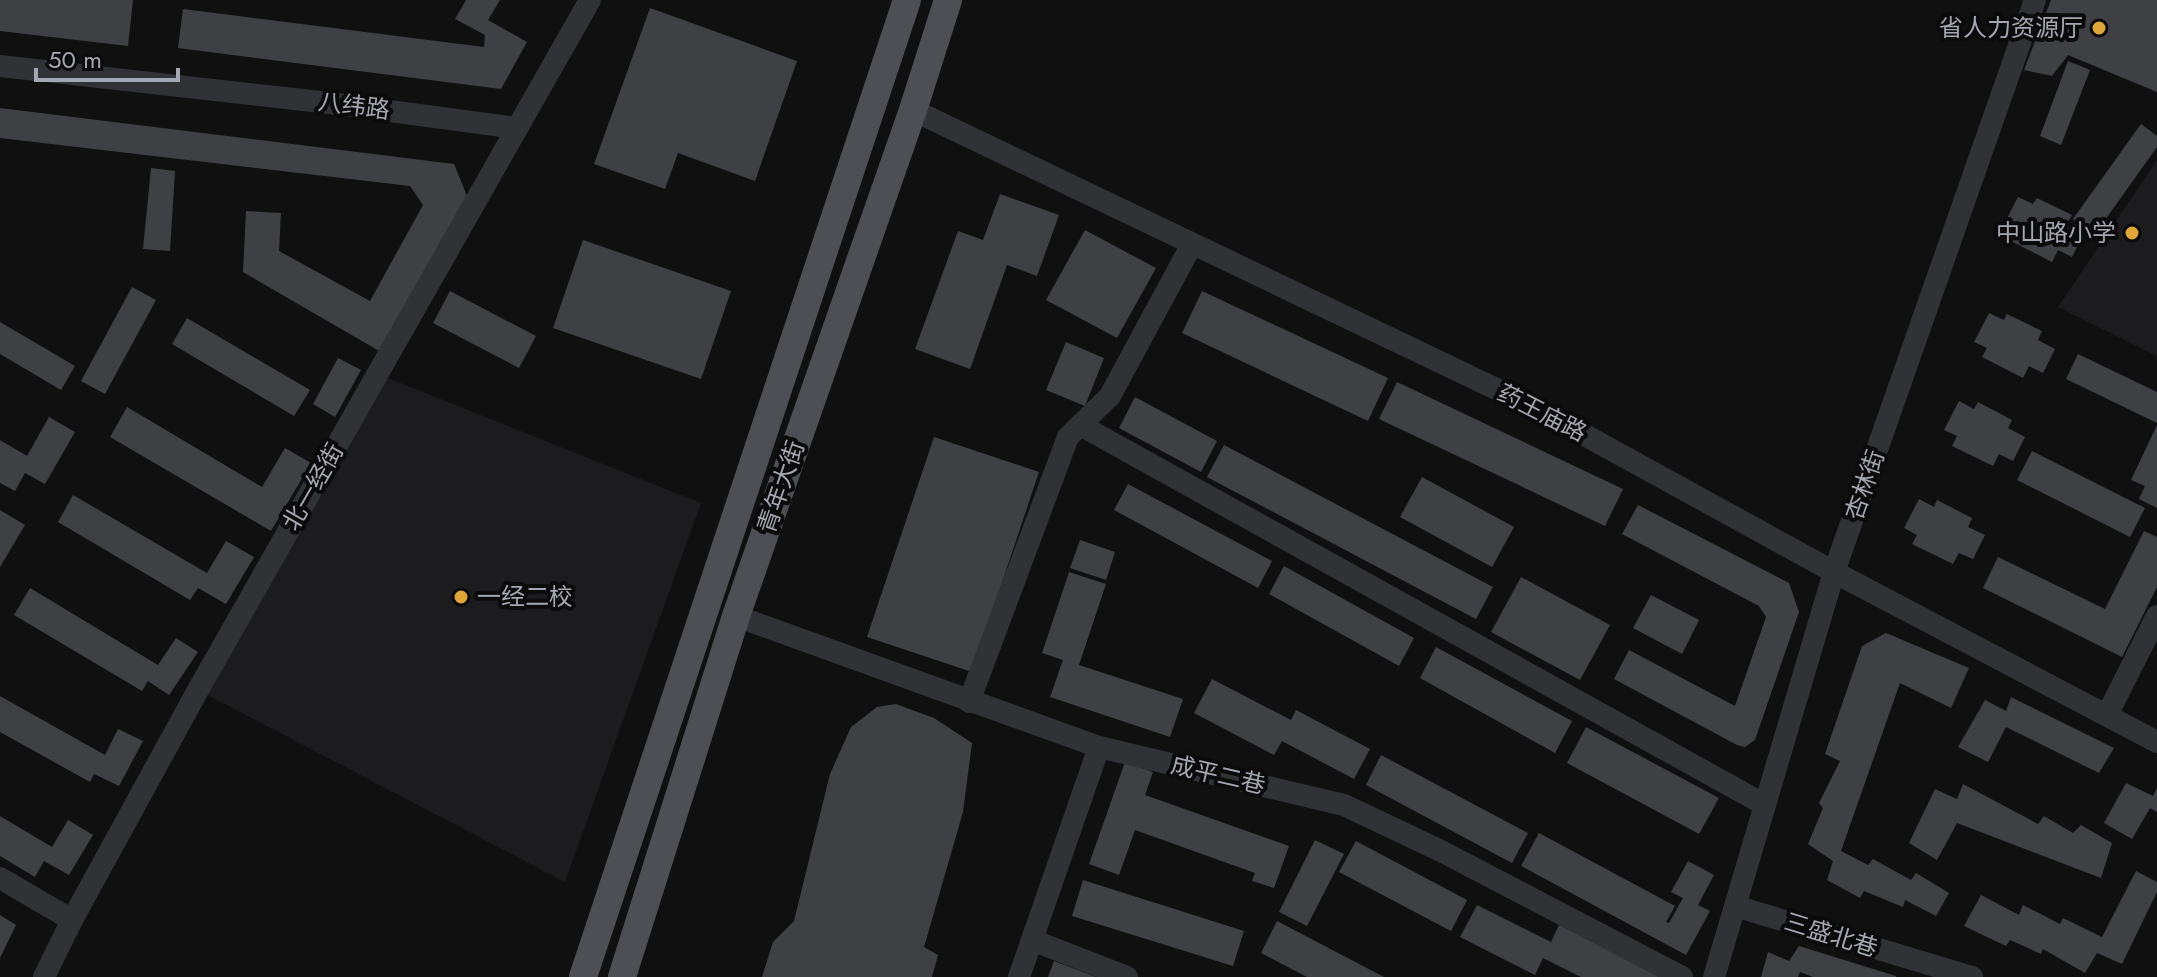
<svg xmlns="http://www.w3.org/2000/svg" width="2157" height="977" font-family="Jost,'Noto Sans SC',sans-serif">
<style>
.built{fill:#1c1c1e}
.building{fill:#3f4044}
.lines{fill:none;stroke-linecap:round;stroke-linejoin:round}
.minor{stroke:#313236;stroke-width:22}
.major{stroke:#4e4f54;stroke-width:28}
.poi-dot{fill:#dfa73a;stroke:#0b0b0c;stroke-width:3}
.labels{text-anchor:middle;stroke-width:8;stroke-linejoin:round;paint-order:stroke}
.poi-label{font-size:24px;fill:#a2a7b1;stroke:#0b0b0c;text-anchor:end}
.street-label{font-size:24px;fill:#a2a7b1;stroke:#0b0b0c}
</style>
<rect width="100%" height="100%" fill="#101011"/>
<g class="built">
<path d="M2157,160v196l-99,-49z"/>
<path d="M388,378l313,125 -136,379 -367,-192z"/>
</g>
<g class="building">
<path d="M0,0h133l-5,46 -128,-15z"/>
<path d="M466,0h34l-12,20 39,22 -26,47 -323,-41 5,-39 301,38 1,-12 -30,-16z"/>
<path d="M2051,0h106v92l-89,-37 -16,21 -28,-6z"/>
<path d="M650,8l147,53 -42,120 -77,-28 -13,36 -71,-25z"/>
<path d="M2068,61l22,9 -29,75 -21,-9z"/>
<path d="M0,108l454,56 15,37 -88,151 -138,-80 3,-61 35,2 -2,38 91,50 53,-96 -13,-19 -410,-48z"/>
<path d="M2141,124l16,12v11l-62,87 -22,-15z"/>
<path d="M151,168l24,3 -5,80 -27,-2z"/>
<path d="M1000,194l59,21 -22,61 -30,-11 -37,104 -55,-20 43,-118 25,9z"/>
<path d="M2018,197l15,7 4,-6 35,17 -5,9 17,9 -12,24 -14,-7 -6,12 -41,-21 5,-9 -13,-6z"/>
<path d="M1085,230l71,38 -39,70 -71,-38z"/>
<path d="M583,240l148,51 -30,88 -148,-51z"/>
<path d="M132,287l24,13 -51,94 -24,-13z"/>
<path d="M450,291l86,45 -17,32 -86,-45z"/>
<path d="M1202,291l186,87 -20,43 -186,-88z"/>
<path d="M1989,313l15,7 3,-6 35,17 -4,9 17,9 -12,24 -14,-7 -6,12 -41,-21 5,-9 -13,-6z"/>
<path d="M187,318l123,72 -16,26 -122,-72z"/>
<path d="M0,322l75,44 -14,24 -61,-36z"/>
<path d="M1066,342l38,16 -19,48 -39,-16z"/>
<path d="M2078,354l79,38v31l-91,-44z"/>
<path d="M338,358l23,12 -26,47 -22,-13z"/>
<path d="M1397,382l226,107 -18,37 -226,-107z"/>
<path d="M1135,397l82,44 -16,31 -82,-44z"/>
<path d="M1959,401l15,8 4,-7 34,18 -4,8 17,9 -12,24 -14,-7 -6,12 -41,-20 5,-10 -13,-6z"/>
<path d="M127,407l135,80 23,-39 26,15 -40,68 -161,-94z"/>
<path d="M49,417l26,15 -30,52 -20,-11 -10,18 -15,-8v-43l27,16z"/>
<path d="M2157,425v83l-18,-9 6,-13 -14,-6z"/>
<path d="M934,437l105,35 -67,200 -105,-35z"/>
<path d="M1224,445l269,142 -17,32 -269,-142z"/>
<path d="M2032,451l113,57 -15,29 -113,-57z"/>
<path d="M1422,477l92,50 -22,40 -92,-50z"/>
<path d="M1128,484l144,77 -14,27 -144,-78z"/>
<path d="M73,495l134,78 19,-32 28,16 -28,47 -28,-16 -8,12 -132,-78z"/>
<path d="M1919,499l15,8 3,-7 35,18 -4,9 17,8 -12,24 -14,-6 -6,11 -41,-20 5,-9 -13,-7z"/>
<path d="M1638,505l151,78 10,29 -44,128 -10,7 -8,-2 -123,-66 15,-29 106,56 31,-89 -7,-11 -137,-72z"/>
<path d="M0,510l25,15 -25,42z"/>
<path d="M2144,531l13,6v50l-35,70 -139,-69 15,-31 107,52z"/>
<path d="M1080,540l35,12 -9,28 -36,-12z"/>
<path d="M1284,566l130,72 -15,28 -130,-72z"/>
<path d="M1069,572l37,12 -27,81 104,34 -13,38 -120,-40 13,-37 -21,-7z"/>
<path d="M1521,577l89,48 -30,55 -89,-48z"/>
<path d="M30,588l128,77 18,-27 22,14 -29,43 -21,-14 -6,10 -128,-76z"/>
<path d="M1651,595l48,25 -17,34 -49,-26z"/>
<path d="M1886,633l83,35 -18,40 -51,-25 -59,168 27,14 5,-6 38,21 5,-7 33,20 -13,23 -31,-16 -2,7 -39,-16 -4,7 -33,-18 6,-19 -25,-17 15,-36 -4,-5 21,-42 -15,-7 37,-108z"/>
<path d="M1436,647l136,74 -17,32 -135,-75z"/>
<path d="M1212,679l79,41 5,-10 74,39 -16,30 -72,-38 -8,14 -80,-42z"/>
<path d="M0,696l105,59 13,-26 25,12 -24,45 -25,-12 -4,8 -90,-50z"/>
<path d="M2011,697l103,51 -15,25 -93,-46 -18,35 -30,-15 27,-47 21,11z"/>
<path d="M896,704l38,14 38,25 -9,69 -39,135 14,8 -6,22h-170l11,-35 21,-21 36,-147 21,-47 26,-20z"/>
<path d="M1586,727l133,71 -20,36 -132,-71z"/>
<path d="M1381,755l147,78 -16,30 -146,-78z"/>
<path d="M1125,762l28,10 -8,23 144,51 -15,42 -22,-7 3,-8 -120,-43 -16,45 -30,-11z"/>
<path d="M2126,783l27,13 4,-8v24l-7,-4 -18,31 -28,-16z"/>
<path d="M1963,784l75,40 6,-8 29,17 8,-8 31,18 -11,35 -144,-55 -20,37 -28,-17 26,-54 22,10z"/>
<path d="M0,816l52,31 16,-27 25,15 -24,40 -25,-14 -9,16 -35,-21z"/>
<path d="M1539,833l136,73 -9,16 3,1 14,-25 -12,-6 17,-31 26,14 -16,30 12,6 -24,44 -165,-89z"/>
<path d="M1315,840l29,14 -37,72 -28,-14z"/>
<path d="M1356,841l111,59 -16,31 -112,-59z"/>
<path d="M2136,871l21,11v10l-35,72 -25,-11 -12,20 -42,-24 -2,5 -31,-14 -4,6 -42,-20 17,-31 38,20 4,-10 37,19 3,-6 39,19z"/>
<path d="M1083,880l161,51 -11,35 -161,-50z"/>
<path d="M1477,905l74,37 8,-17 102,52h-80l-38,-19 -8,17 -75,-38z"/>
<path d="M0,915l16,10 -16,33z"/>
<path d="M1277,921l107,56h-77l-46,-24z"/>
<path d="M1799,946l97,30v1h-83l-13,-5 -2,5h-37l7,-25 21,9z"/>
<path d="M1054,961l42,16h-48z"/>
</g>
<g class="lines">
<g class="minor">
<path d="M0,66l330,37 187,25"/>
<path d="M913,110l617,295 304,167 323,170"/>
<path d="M1080,425l685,380"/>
<path d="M736,616l363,131 245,58 97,46 241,126"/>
<path d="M969,702l99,-265 42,-41 82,-152"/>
<path d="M2107,715l50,-99"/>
<path d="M0,878l72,42"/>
<path d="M1735,906l237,71"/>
<path d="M1032,940l95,37"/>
<path d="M44,977l28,-57 126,-230 392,-690"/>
<path d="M1019,977l80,-230"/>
<path d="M1714,977l120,-405 201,-572"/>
</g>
<g class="major">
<path d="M583,977l324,-977"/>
<path d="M622,977l114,-361 177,-506 35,-110"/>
</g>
</g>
<g class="poi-dot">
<circle cx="2099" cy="28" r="8"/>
<circle cx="2132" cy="233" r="8"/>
<circle cx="461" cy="597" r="8"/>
</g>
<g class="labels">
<g class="poi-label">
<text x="2083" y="36">省人力资源厅</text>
<text x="2116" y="241">中山路小学</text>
<text x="477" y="605" text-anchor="start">一经二校</text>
</g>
<g class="street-label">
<text transform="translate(354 106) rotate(7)" y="8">八纬路</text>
<text transform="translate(1542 413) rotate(27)" y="8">药王庙路</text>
<text transform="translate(1865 485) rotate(-71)" y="8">杏林街</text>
<text transform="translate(313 487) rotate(-60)" y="8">北一经街</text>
<text transform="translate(781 487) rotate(-71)" y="8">青年大街</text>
<text transform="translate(1218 775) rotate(13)" y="8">成平二巷</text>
<text transform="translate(1831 935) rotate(17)" y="8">三盛北巷</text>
</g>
</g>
<path d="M36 68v12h142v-12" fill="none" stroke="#a2a7b1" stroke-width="4"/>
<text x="48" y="68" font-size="24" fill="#a2a7b1" stroke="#0b0b0c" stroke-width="6" paint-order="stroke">50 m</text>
</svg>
